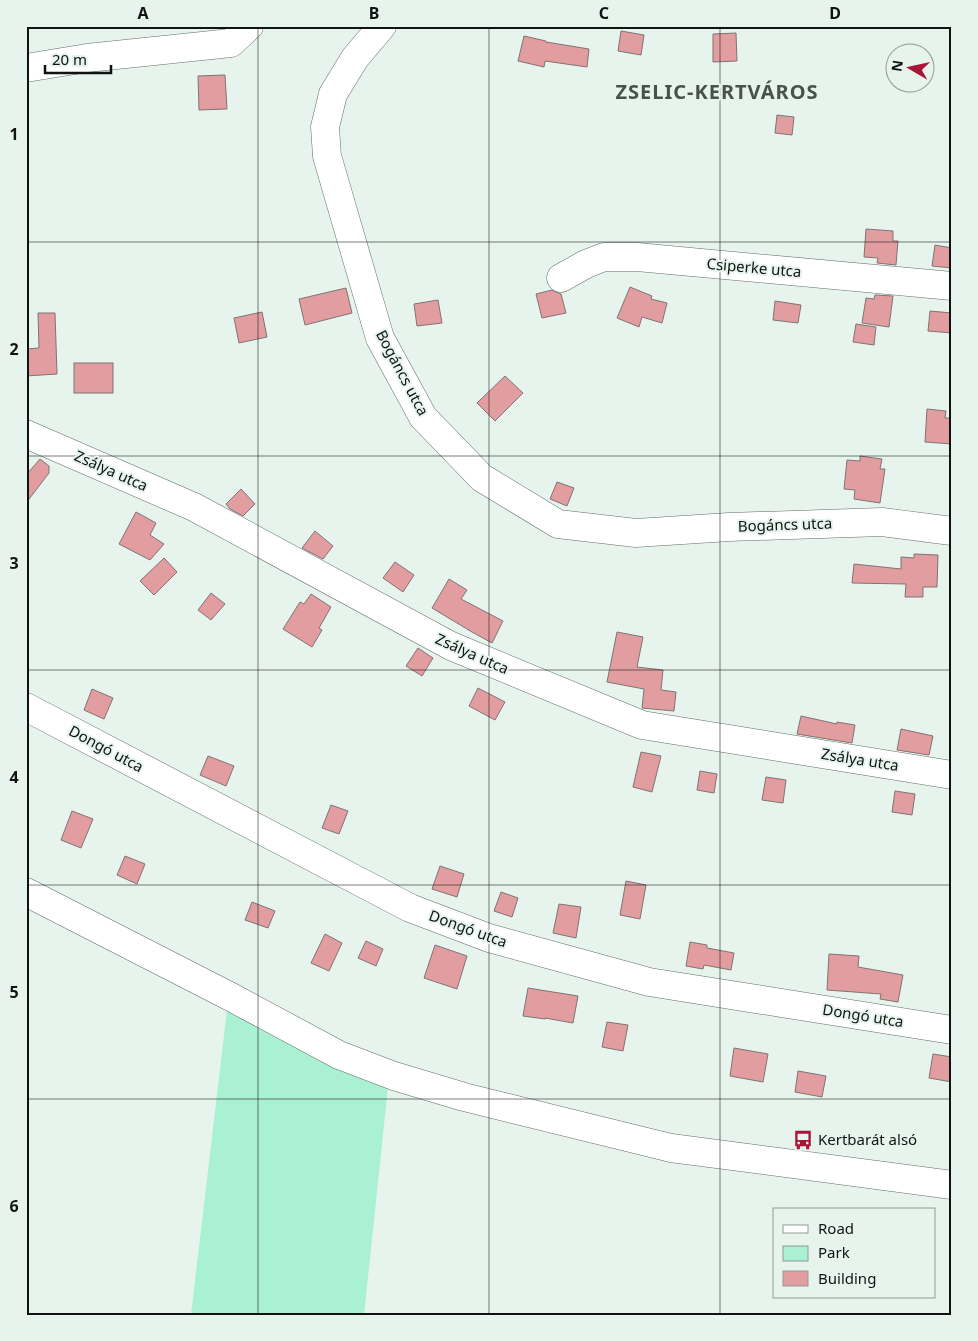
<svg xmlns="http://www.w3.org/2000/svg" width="978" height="1341" font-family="'Noto Sans',sans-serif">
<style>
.green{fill:#aaf0d2}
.building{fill:#e29da0;stroke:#817373}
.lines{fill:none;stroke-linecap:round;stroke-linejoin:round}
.minor-casing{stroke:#626e68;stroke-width:29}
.minor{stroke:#fff;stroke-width:28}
.grid{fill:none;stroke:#0f1412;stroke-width:1;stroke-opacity:0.55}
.labels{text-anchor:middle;stroke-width:4;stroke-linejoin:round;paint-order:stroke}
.street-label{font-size:15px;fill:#0f1412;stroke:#e6f4ed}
.poi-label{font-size:15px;fill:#0f1412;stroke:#e6f4ed;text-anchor:start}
.district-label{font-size:20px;font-weight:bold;letter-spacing:1px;fill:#47524d;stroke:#e6f4ed}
.neatline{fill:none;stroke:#0f1412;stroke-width:2}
.grid-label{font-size:16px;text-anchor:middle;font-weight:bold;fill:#0f1412}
</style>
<rect width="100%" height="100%" fill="#e6f4ed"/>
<path class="green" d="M227,1010l161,77 -24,228h-173z"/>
<g class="building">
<path d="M621,31l23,4 -3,20 -23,-4z"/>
<path d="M736,33l1,28 -24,1v-28z"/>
<path d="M524,36l22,5v1l43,7 -2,18 -42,-6 -1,6 -26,-6z"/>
<path d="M225,75l2,34 -28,1 -1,-34z"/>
<path d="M777,115l17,2 -2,18 -17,-2z"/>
<path d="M866,229l27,2v10h5l-2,24 -19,-2 1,-5 -14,-1z"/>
<path d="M935,245l17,3v20l-20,-2z"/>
<path d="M630,287l22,9 -1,3 16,4 -5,20 -20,-6 -3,10 -22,-9z"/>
<path d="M346,288l6,25 -47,12 -6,-26z"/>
<path d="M552,290l9,4 5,19 -24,5 -6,-24z"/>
<path d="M875,295l18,1 -4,31 -27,-4 4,-25 8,1z"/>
<path d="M438,300l4,23 -25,3 -3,-22z"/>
<path d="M775,301l26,4 -3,18 -25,-3z"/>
<path d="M930,311l22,2v20l-24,-2z"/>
<path d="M262,312l5,25 -28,6 -5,-25z"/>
<path d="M38,313h17l2,61 -31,2v-27l13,-1z"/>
<path d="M856,324l20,3 -2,18 -21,-3z"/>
<rect x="74" y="363" width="39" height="30"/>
<path d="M505,376l18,17 -28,28 -18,-18z"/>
<path d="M927,409l19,2 -1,7h7v26l-27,-2z"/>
<path d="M860,456l22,3 -2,10h5l-5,34 -26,-4 1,-9 -11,-1 3,-29 13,1z"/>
<path d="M40,459l9,7v7l-23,30v-28z"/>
<path d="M557,482l17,6 -7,18 -17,-7z"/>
<path d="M241,489l14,15 -12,12 -13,-7 -4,-5z"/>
<path d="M136,512l20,11 -6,12 14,9 -14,16 -31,-16z"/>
<path d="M315,531l18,15 -10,13 -21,-11z"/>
<path d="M914,554l24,1 -1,32h-14v10h-18l1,-13 -54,-1 2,-19 47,5v-12l13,1z"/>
<path d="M164,558l13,14 -23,23 -14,-14z"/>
<path d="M395,562l19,13 -11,17 -20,-14z"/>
<path d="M449,579l18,11 -6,9 42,22 -11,22 -20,-11 -40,-24z"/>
<path d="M211,593l14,11 -14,16 -13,-10z"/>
<path d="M311,594l20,13 -12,21 3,2 -10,17 -29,-18 17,-27 4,2z"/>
<path d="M617,632l26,5 -6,30 26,3 -2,20 15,2 -2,19 -32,-3 2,-19 -37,-7z"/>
<path d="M418,648l15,10 -11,18 -16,-10z"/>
<path d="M478,688l27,14 -10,18 -26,-14z"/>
<path d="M92,689l21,9 -9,21 -20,-9z"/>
<path d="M801,716l36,8v-2l18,3 -3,18 -55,-9z"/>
<path d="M901,729l32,7 -4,19 -32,-5z"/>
<path d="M641,752l20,4 -9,36 -19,-5z"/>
<path d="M208,756l26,10 -8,20 -26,-11z"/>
<path d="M700,771l17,3 -3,19 -17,-3z"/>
<path d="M766,777l20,3 -3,23 -21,-3z"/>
<path d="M895,791l20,3 -3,21 -20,-3z"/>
<path d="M331,805l17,6 -9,23 -17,-6z"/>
<path d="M72,811l21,8 -12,29 -20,-8z"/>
<path d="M125,856l20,8 -8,20 -20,-9z"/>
<path d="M440,866l24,8 -7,23 -25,-8z"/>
<path d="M626,881l20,4 -6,34 -20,-4z"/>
<path d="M501,892l17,6 -6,19 -18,-6z"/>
<path d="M252,902l23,9 -7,17 -23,-8z"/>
<path d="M559,904l22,3 -5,31 -23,-5z"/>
<path d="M325,934l17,9 -13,28 -18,-8z"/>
<path d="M366,941l17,8 -7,17 -18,-8z"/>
<path d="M690,942l17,3v3l27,5 -3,17 -27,-5 -1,4 -17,-3z"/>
<path d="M435,945l32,11 -10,33 -33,-11z"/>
<path d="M829,954l30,2 -1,11 45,8 -5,27 -18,-3 1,-5 -54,-4z"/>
<path d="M528,988l50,8 -5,27 -28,-5v1l-22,-3z"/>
<path d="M607,1022l21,3 -5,26 -21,-4z"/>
<path d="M734,1048l34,6 -5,28 -33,-6z"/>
<path d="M933,1054l19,3v25l-23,-4z"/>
<path d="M798,1071l28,5 -4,21 -27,-5z"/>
</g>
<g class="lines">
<defs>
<g id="minor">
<path d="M382,26l-27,32 -22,36 -8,33 2,29 53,182 43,79 59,61 76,46 78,9 93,-6 153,-5 70,9"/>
<path d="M26,68l61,-10 144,-15 18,-17"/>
<path d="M561,278l25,-14 18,-7h33l315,29"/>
<path d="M26,434l168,73 257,139 191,79 310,50"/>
<path d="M26,707l384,201 79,30 160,44 303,48"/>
<path d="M26,892l205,105 108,58 55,21 70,21 207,51 281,37"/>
</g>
</defs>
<use href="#minor" class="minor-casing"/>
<use href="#minor" class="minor"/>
</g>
<path class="grid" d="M258,26v1289M489,26v1289M720,26v1289M26,242h926M26,456h926M26,670h926M26,885h926M26,1099h926"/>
<defs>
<symbol id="bus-bare" viewBox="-9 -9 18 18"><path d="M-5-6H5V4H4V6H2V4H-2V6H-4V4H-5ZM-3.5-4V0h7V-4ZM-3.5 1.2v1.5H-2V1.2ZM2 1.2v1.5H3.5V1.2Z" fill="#aa1439" stroke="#e6f4ed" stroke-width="2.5" paint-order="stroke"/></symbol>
</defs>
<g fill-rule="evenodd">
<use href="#bus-bare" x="789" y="1126" width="28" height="28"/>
</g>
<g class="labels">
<g class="street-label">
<text transform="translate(754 268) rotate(5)" y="5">Csiperke utca</text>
<text transform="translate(402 373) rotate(62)" y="5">Bogáncs utca</text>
<text transform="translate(111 471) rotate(24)" y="5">Zsálya utca</text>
<text transform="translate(785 525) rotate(-2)" y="5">Bogáncs utca</text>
<text transform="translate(472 654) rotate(24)" y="5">Zsálya utca</text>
<text transform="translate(106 749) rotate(28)" y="5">Dongó utca</text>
<text transform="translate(860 760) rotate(9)" y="5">Zsálya utca</text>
<text transform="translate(468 929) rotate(20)" y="5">Dongó utca</text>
<text transform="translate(863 1016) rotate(9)" y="5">Dongó utca</text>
</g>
<g class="poi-label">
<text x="818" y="1145">Kertbarát alsó</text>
</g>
<g class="district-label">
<text x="717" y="99">ZSELIC-KERTVÁROS</text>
</g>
</g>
<rect width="978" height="1341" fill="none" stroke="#e6f4ed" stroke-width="55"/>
<rect x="773" y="1208" width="162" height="90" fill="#e6f4ed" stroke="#909a95"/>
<rect x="783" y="1225" width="25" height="8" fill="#ffffff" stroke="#909a95"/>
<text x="818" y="1234" font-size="15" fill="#0f1412">Road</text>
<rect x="783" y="1246" width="25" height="15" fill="#aaf0d2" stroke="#909a95"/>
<text x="818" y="1258" font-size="15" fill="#0f1412">Park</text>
<rect x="783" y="1271" width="25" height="15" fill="#e29da0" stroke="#909a95"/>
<text x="818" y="1284" font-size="15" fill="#0f1412">Building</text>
<g transform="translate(910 68) rotate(279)"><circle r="24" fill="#e6f4ed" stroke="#909a95"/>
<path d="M0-4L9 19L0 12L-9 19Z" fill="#aa1439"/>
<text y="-8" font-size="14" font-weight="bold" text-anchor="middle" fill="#0f1412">N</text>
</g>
<path d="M45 65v8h66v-8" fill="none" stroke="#0f1412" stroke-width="2.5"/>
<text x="52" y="65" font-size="15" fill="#0f1412" stroke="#e6f4ed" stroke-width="4" paint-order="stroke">20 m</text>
<rect x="28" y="28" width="922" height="1286" class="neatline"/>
<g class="grid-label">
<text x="143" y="19">A</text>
<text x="374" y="19">B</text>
<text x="604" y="19">C</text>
<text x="835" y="19">D</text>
<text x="14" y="140">1</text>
<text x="14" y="355">2</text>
<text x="14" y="569">3</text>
<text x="14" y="783">4</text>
<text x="14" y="998">5</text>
<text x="14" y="1212">6</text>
</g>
</svg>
